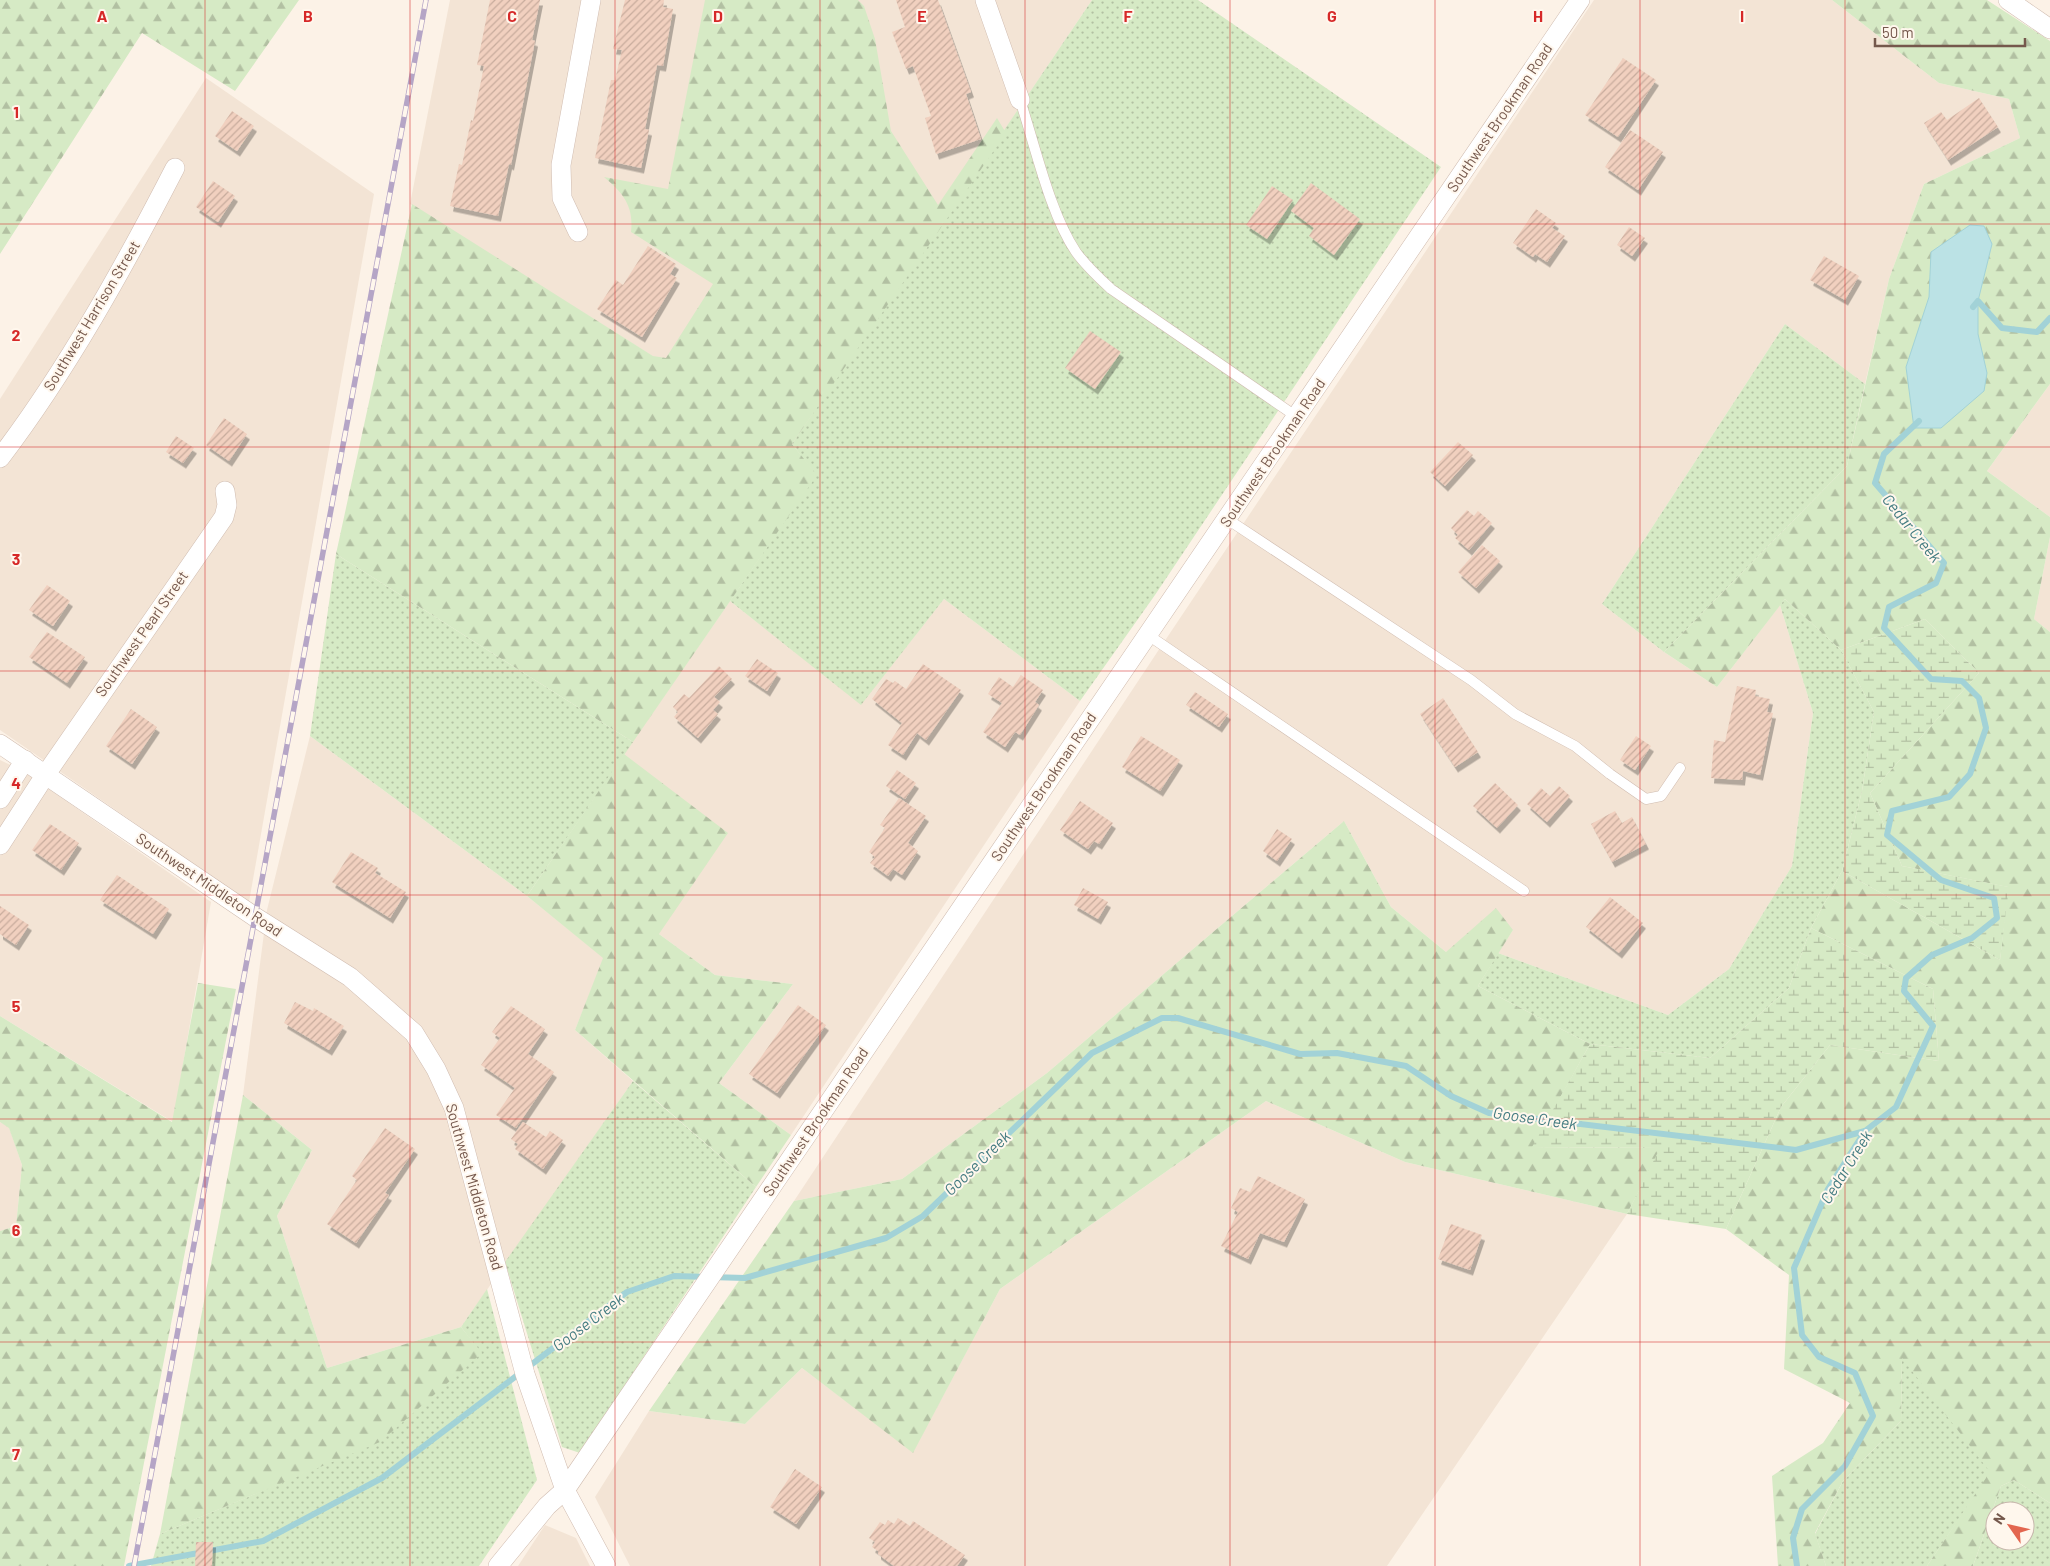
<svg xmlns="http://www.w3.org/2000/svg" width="2050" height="1566" font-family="Barlow,sans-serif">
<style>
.residential{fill:#f3e4d5}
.grass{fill:url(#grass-dots);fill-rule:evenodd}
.forest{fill:url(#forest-firs)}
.wetland{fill:url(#wetland-marsh)}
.water{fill:#bbe2e5;stroke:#a2d2d7}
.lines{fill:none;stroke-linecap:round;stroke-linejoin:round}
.stream{stroke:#a2d2d7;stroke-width:6}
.building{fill:url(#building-hatch);filter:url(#shadow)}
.lane-casing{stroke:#d0bcb0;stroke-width:11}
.street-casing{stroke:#d0bcb0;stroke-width:20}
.lane{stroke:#fff;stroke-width:10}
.street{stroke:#fff;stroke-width:19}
.rail-casing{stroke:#b5a5c6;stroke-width:5.5}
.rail{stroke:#fff7ed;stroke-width:4;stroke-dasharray:11;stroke-linecap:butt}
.grid{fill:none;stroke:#d62828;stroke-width:1;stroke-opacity:0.55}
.labels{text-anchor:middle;stroke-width:4;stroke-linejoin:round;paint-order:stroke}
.street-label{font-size:15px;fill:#75584c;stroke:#fff7ed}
.water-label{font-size:16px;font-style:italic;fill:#437b81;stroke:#fff7ed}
.grid-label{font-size:16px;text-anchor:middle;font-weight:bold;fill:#d62828;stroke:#fff7ed;stroke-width:4;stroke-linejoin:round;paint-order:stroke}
</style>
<defs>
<pattern id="grass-dots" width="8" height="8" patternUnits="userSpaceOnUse" patternTransform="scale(1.25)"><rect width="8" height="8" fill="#d6eac5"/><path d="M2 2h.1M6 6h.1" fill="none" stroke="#b2c0a2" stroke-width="1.8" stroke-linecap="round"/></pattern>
<pattern id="forest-firs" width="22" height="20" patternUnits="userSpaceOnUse" patternTransform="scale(1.25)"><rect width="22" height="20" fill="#d6eac5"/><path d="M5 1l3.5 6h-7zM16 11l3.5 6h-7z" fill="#b2c0a2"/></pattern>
<pattern id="wetland-marsh" width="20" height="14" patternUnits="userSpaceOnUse" patternTransform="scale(1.25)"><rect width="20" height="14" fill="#d6eac5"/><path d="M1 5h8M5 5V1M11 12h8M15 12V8" fill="none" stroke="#b2c0a2"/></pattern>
<pattern id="building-hatch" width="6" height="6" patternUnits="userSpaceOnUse" patternTransform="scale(1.25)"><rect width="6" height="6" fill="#f1d0bf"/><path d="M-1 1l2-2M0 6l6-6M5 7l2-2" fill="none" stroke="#c8ac9d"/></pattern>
<filter id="shadow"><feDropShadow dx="3" dy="5.5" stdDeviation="0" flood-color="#0004"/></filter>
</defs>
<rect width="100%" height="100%" fill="#fcf2e7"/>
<g class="residential">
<path d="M450,0h642l-299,444 -383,-240z"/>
<path d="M1594,0h238l107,83 70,16 11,39 -96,46 -35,95 -24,105 -80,-60 -183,280 62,48 53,35 63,-82 33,108 -21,153 -63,103 -61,46 -170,-62 15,-23 -67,22 -55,-45 -47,-86 -297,252 -145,106 -108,22 364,-550z"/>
<path d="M206,78l168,116 -125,708 -249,-172v-331z"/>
<path d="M2050,384v133l-63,-46z"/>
<path d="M2050,537v95l-16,-13z"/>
<path d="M944,599l136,102 -289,434 -72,-52 74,-99 -78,-9 -56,-41 -35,-180 106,-153 131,103z"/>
<path d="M310,736l217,160 77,62 -29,72 58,51 -172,246 -134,41 -50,-152 35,-66 -69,-55 24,-185z"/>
<path d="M0,760l23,11 188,131 -38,220 -173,-106z"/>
<path d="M1266,1101l139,61 222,52 -240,352h-757l-35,-69 54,-86 96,13 57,-56 111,84 87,-163z"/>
<path d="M0,1122l9,5 13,38 -6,61 -16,5z"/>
<path d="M545,1525l31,13 14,28h-72z"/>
</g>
<g class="grass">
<path d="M1092,0h106l243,167 -286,428 -75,106 -136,-102 -83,106 -131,-104 86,-126 -24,-31z"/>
<path d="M1785,324l80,60 -18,82 -183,186 -62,-48z"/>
<path d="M336,554l297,188 -106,154 -217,-160z"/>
<path d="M1785,599l56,51 33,62 -12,79 -20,80 -31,57 -22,60 -79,70 -120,-14 -112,-58 20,-33 170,62 61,-46 63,-103 21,-153 -33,-108z"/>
<path d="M633,1081l123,106 -176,266 -18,-6 -57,-185z"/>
<path d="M487,1289l50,191 -58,86h-328l9,-32 220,-93 101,-88 -20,-26z"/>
<path d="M1902,1357l89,115 -64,94h-101l-11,-32 28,-53 58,-60z"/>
<path d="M2014,1480l36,23v63h-77l28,-80zM1995,1511h30v30h-30z"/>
</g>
<g class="forest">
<path d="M0,0h299l-64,91 -93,-58 -142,221z"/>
<path d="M705,0h153l6,6 11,33 16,92 47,74 59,-87 9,15 -214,311 25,31 -184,267 -297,-188 76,-350 241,152 13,2 47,-74 -82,-52c3,-26 -8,-39 -27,-55l64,12z"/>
<path d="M1832,0h155l63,41v343l-63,87 63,46v20l-16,82 16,13v871l-36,-23 -13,6 -28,80h-46l63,-94 -88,-114 -1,63 -58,60 -28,52 11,33h-48l-6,-90 51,-33 27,-40 -66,-34 5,-94 -63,-46 55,-122 49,-62 109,16 -6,-72 -122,-61 31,-57 158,89 8,-73 -106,-21 -32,-73 109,-120 -54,-54 -84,31 -56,-51 -68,88 -53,-35 183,-186 42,-187 35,-95 96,-46 -11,-39 -70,-16z"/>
<path d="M624,754l104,79 -69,101 56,41 78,9 -74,99 72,52 -35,52 -181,-157 28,-72 -76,-62z"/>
<path d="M1344,821l47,86 55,45 50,-44 17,22 -35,56 112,58 -57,103 128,1 -34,66 -222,-52 -139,-61 -266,188 -87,164 -111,-85 -57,56 -96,-13 145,-210 108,-22 145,-106z"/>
<path d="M198,983l38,6 -112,577h-124v-335l16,-5 6,-61 -13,-37 -9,-6v-106l172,106z"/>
<path d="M243,1095l69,55 -35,66 50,152 134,-41 21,26 -102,89 -220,92z"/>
</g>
<g class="wetland">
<path d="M1925,619l54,54 -109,120 32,73 107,21 -9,73 -158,-89 20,-80 12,-79 -33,-62z"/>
<path d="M1811,928l122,61 6,72 -109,-16 -49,62 -55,122 -99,-15 33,-66 -128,-1 58,-103 120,14 79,-70z"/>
</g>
<path class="water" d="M1970,225l14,1 8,18 -14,57v33l9,39 -3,18 -43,37h-27l-8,-61 23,-70 2,-45z"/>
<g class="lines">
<g class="stream">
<path d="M1973,307l5,-6 24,27 35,4 13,-14"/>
<path d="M129,1566l134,-25 119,-63 245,-186 47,-16 71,2 141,-40 37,-22 169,-163 70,-35h16l122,36 37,-1 69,13 45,30 38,17 307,37 69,-19"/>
<path d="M1797,1566l-4,-28 9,-29 43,-43 28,-50 -18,-43 -36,-16 -17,-22 -8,-67 34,-79 37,-58 31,-24 37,-81 -29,-35 2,-13 26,-23 40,-17 25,-20 -3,-20 -53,-18 -54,-45 5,-24 57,-14 21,-23 16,-46 -7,-30 -17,-17 -31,-2 -47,-51 5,-21 47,-24 8,-20 -69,-80 9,-29 35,-33"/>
</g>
</g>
<g class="building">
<path d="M490,0h50l-8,40 3,1 -24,124 -2,-1 -11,52 -48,-10 9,-42 3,1 9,-45 2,1 11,-55 -7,-1z"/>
<path d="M625,0h39l-1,7 10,2 -10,57 -6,-1 -12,64 4,1 -8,38 -46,-10 16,-78h4l7,-30 -9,-1z"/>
<path d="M896,0h42l33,92 -5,2 15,45 -45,15 -11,-36 6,-2 -18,-50 -7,3 -14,-37 13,-5z"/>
<path d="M1623,58l33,22 -38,57 -33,-22z"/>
<path d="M1979,98l19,29 -50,33 -24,-37 17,-11 6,8z"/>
<path d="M232,111l22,15 -17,25 -22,-15z"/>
<path d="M1630,130l33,22 -25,38 -33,-23z"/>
<path d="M213,181l22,15 -17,26 -22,-15z"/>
<path d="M1311,183l49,36 -26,36 -25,-19 5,-8 -23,-17z"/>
<path d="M1272,186l21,14 -26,39 -21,-14z"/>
<path d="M1536,209l20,14 -4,5 13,8 -18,26 -12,-8 -2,3 -20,-14z"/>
<path d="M1629,227l16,11 -13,18 -15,-11z"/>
<path d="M648,246l28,18 -6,10 7,4 -35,59 -45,-28 19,-29 7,5z"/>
<path d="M1824,256l35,20 -14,24 -35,-20z"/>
<path d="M1090,331l31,21 -26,37 -30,-21z"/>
<path d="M224,418l23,16 -18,27 -23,-16z"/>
<path d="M176,436l18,12 -11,15 -17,-11z"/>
<path d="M1458,442l15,13 -28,31 -15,-14z"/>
<path d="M1467,510l7,6 4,-5 14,12 -23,27 -14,-12 3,-3 -7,-7z"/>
<path d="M1482,545l18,16 -24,27 -18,-16z"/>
<path d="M47,585l23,16 -17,25 -24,-16z"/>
<path d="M47,632l38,25 -18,26 -38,-26z"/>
<path d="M757,659l21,14 -11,18 -22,-15z"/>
<path d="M923,664l38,26 -35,50 -9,-7 -14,22 -15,-10 14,-22 -30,-24 14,-20 7,4 2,-2 11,8z"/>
<path d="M719,666l13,13 -18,18 6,5 -7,8 5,4 -20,24 -24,-21 4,-5 -5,-5 11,-13 5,4z"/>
<path d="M1021,675l22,15 -8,12 4,3 -19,30 -5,-3 -10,15 -22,-15 19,-29 -14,-9 11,-17 14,10z"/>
<path d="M1737,686l19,4 -1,6 15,3 -3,13 6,1 -13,62 -17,-4 -1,9 -31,-2 3,-38 11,2z"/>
<path d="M1195,692l33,22 -9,13 -33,-22z"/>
<path d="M1443,698l35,54 -23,15 -35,-53z"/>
<path d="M131,709l26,18 -25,37 -26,-18z"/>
<path d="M1141,736l39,24 -20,31 -38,-24z"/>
<path d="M1636,736l15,10 -16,24 -15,-10z"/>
<path d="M897,770l19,13 -11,16 -19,-13z"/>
<path d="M1495,783l23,22 -21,23 -24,-22z"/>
<path d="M1559,786l11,10 -23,26 -20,-18 14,-16 9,8z"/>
<path d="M899,798l27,18 -18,27 10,8 -16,24 -9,-6 -5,7 -18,-13 5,-6 -6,-5 16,-24 -5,-3z"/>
<path d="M1080,801l33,22 -14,21 -5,-3 -6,8 -28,-19z"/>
<path d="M1615,811l7,12 10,-6 14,27 -34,18 -21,-38z"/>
<path d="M50,824l29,19 -18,27 -29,-20z"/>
<path d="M1277,829l15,10 -15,22 -14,-10z"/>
<path d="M351,852l27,16 -3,5 31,19 -16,26 -58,-36z"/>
<path d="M117,875l52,34 -16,25 -53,-34z"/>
<path d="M1083,888l25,14 -10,17 -24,-14z"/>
<path d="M1610,897l33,26 -24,30 -33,-26z"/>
<path d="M0,906l29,19 -13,20 -16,-11z"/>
<path d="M295,1002l18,9 1,-3 30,18 -15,24 -45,-27z"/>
<path d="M798,1005l28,20 -49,68 -28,-19z"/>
<path d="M511,1006l34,23 -17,25 26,18 -38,56 -20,-13 19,-27 -34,-23 19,-27 -8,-6z"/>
<path d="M523,1122l23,15 4,-6 13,9 -20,29 -28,-20 3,-5 -7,-5z"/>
<path d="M385,1128l30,21 -30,44 4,2 -33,48 -29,-19 30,-44 -5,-4z"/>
<path d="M1258,1176l47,23 -21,43 -24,-9 -12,26 -27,-13 17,-34 -7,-4 9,-20 10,4z"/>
<path d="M1451,1224l31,11 -12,35 -32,-11z"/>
<path d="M795,1469l27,18 -26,37 -26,-17z"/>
<path d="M898,1518l12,8 3,-5 52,34 -8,11h-63l-16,-12v-3l-6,-4 3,-5 -6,-4 11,-16 5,3 3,-5 6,4z"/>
<path d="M196,1542h17l-1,24h-17z"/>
</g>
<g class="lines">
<defs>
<g id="lane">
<path d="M1020,100c15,45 30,114 56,152 10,14 23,26 35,37l186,128"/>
<path d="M1227,519l244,161 44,34 60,32 35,28 36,25 15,-3 19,-28"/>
<path d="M1148,635l376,256"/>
</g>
<g id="street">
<path d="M985,0l35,100"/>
<path d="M2008,0l42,29"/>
<path d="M578,232l-16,-34 -1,-33 30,-165"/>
<path d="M0,458c67,-88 124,-191 175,-290"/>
<path d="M0,744l255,173 95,60 64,56 22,36 18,39 71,266 40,116 41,76"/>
<path d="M0,799l25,-39"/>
<path d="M0,845l46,-71 178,-257 3,-12 -2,-14"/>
<path d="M498,1566l49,-60 18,-16 1015,-1490"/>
</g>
</defs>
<use href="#lane" class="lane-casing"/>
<use href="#street" class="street-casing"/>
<use href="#lane" class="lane"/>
<use href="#street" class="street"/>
<defs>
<path id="rail" d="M134,1566l292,-1566"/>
</defs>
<use href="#rail" class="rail-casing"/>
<use href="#rail" class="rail"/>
</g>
<path class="grid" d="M205,0v1566M410,0v1566M615,0v1566M820,0v1566M1025,0v1566M1230,0v1566M1435,0v1566M1640,0v1566M1845,0v1566M0,224h2050M0,447h2050M0,671h2050M0,895h2050M0,1119h2050M0,1342h2050"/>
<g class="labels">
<g class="street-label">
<text transform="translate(1500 118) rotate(-56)" y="5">Southwest Brookman Road</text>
<text transform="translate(92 316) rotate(-59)" y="5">Southwest Harrison Street</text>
<text transform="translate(1273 453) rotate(-56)" y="5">Southwest Brookman Road</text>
<text transform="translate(142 634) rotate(-55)" y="5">Southwest Pearl Street</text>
<text transform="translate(1044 787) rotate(-56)" y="5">Southwest Brookman Road</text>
<text transform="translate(209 885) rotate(34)" y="5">Southwest Middleton Road</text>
<text transform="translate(816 1122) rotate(-56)" y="5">Southwest Brookman Road</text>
<text transform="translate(474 1187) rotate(74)" y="5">Southwest Middleton Road</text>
</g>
<g class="water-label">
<text transform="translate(1912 528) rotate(51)" y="6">Cedar Creek</text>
<text transform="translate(1535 1118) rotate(8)" y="6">Goose Creek</text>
<text transform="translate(977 1163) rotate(-44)" y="6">Goose Creek</text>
<text transform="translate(1846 1167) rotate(-58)" y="6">Cedar Creek</text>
<text transform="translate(588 1322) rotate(-37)" y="6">Goose Creek</text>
</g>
</g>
<g class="grid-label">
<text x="102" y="22">A</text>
<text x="308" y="22">B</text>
<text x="512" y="22">C</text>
<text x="718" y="22">D</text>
<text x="922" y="22">E</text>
<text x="1128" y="22">F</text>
<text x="1332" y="22">G</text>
<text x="1538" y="22">H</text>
<text x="1742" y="22">I</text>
<text x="16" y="118">1</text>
<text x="16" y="341">2</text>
<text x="16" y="565">3</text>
<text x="16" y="789">4</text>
<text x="16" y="1012">5</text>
<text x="16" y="1236">6</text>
<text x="16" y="1460">7</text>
</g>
<g transform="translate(2010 1526) rotate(304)"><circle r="24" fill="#fff7ed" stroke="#c8b7ad"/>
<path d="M0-4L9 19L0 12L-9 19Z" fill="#e3664f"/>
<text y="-8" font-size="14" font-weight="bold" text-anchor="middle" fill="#75584c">N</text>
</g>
<path d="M1875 38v8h150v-8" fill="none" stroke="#75584c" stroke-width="2.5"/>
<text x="1882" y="38" font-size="15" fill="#75584c" stroke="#fff7ed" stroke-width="4" paint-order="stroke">50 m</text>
</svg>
